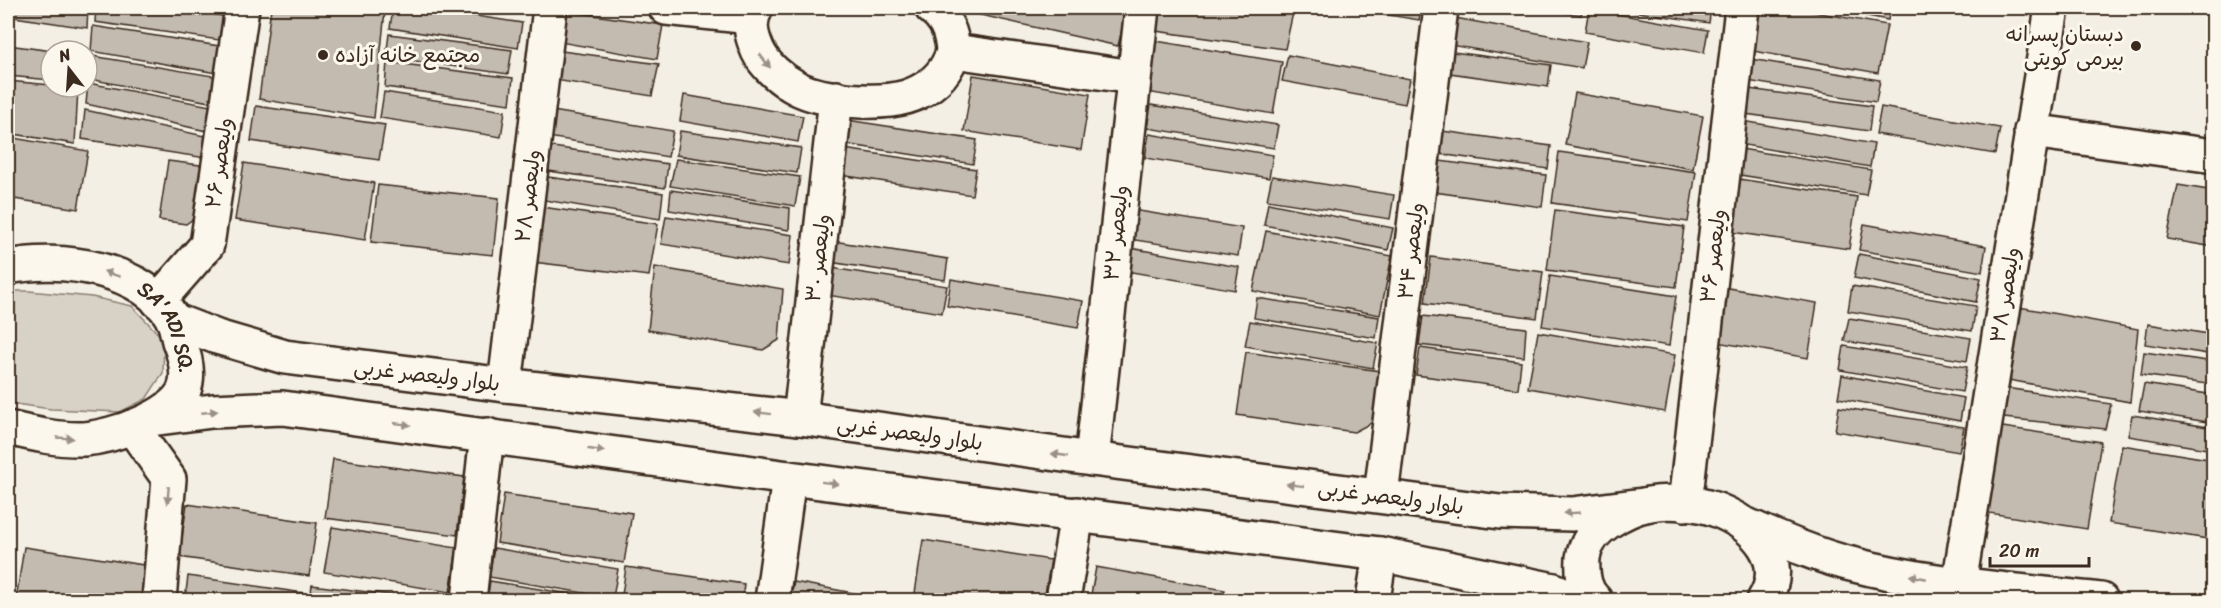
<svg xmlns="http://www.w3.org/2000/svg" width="2221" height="608" font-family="Sriracha,'Playpen Sans Arabic',sans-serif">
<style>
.green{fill:#d8d1c6;stroke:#8a7e72;stroke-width:1.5}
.building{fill:#c3bbb0;stroke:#3b2a1e;stroke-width:1.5}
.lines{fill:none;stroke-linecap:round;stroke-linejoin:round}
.minor-casing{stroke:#3b2a1e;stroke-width:38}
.major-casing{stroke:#3b2a1e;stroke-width:38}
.minor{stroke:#fbf7ec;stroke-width:33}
.major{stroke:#fbf7ec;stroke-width:33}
.oneway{fill:#9b9085}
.poi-dot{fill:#3b2a1e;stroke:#fbf7ec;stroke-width:2}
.labels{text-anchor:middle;stroke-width:6;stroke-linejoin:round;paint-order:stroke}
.poi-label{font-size:21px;fill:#3b2a1e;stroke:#fbf7ec;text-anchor:end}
.street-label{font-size:21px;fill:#3b2a1e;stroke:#fbf7ec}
</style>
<rect width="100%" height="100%" fill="#f3efe4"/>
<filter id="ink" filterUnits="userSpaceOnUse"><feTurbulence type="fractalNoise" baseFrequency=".0167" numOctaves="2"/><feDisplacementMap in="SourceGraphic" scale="12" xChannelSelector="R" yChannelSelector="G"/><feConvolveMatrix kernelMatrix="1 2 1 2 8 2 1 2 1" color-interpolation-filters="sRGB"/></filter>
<g filter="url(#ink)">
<path class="green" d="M8,291h21l63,6 40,9 32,34 -1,33 -17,26 -26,13 -69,-3 -43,-6z"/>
<g class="building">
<path d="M8,8h80l-1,20 -79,-12z"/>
<path d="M96,8h78l49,8 -4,24 -124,-18z"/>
<path d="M199,8h24l-1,4z"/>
<path d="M271,8h88l26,3 -11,107 -115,-19z"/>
<path d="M393,8h31l98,15 -4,25 -128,-20z"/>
<path d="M977,8h150l-9,38 -142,-32z"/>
<path d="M1160,8h134l-9,41 -129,-18z"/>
<path d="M1345,8h76l-2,12z"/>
<path d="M1534,8h49l-2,7z"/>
<path d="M1611,8h100l-2,15z"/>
<path d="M1750,8h42l95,17 -9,48 -136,-24z"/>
<path d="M1828,8h62l-2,12z"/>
<path d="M1589,9l119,21 -4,23 -119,-21z"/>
<path d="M559,10l104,15 -6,34 -103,-18z"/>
<path d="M1455,18l132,24 -5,26 -132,-23z"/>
<path d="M93,26l126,20 -2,27 -126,-22z"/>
<path d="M389,34l123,16 -4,24 -122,-17z"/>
<path d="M1150,40l132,22 -9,52 -132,-23z"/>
<path d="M8,45l44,6 -1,29 -43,-4z"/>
<path d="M554,50l105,14 -7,32 -103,-17z"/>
<path d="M1453,52l98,13 -3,22 -98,-14z"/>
<path d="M1288,55l122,24 -5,25 -123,-23z"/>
<path d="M92,56l127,21 -4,26 -126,-24z"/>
<path d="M1744,58l136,22 -4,22 -135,-22z"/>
<path d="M387,62l126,16 -3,26 -125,-17z"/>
<path d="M973,75l117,19 -9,56 -117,-19z"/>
<path d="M8,81l43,4v2l27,1 -3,56 -67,-11z"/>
<path d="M88,83l128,24 -5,25 -125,-28z"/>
<path d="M1742,88l130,18 -3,25 -131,-18z"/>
<path d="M384,92l121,19 -4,26 -121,-19z"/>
<path d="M1575,93l128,23 -10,53 -128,-24z"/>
<path d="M684,95l119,21 -5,26 -118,-21z"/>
<path d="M1151,105l127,20 -4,23 -127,-20z"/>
<path d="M256,106l129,19 -6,35 -128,-19z"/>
<path d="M1881,107l119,21 -5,26 -119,-20z"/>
<path d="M85,110l124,27 -3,21 -124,-19z"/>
<path d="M547,110l126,21 -5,26 -126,-21z"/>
<path d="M847,120l130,20 -4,24 -129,-20z"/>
<path d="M1743,121l131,23 -4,23 -131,-23z"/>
<path d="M1435,130l116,16 -3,23 -116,-16z"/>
<path d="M680,131l121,17 -4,25 -121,-18z"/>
<path d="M1149,134l124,21 -4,23 -124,-20z"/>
<path d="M8,137l80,14 -10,58 -70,-11z"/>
<path d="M546,146l122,18 -3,24 -123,-18z"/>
<path d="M1735,148l136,22 -5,25 -132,-21z"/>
<path d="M844,149l132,20 -4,26 -132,-20z"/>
<path d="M1559,152l137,20 -8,50 -136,-19z"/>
<path d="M676,159l124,18 -5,29 -125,-20z"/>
<path d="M1432,160l114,15 -4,32 -115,-16z"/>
<path d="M168,161l40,5 -3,44 -19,14 -27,-4z"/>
<path d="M244,163l130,20 -9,57 -130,-20z"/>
<path d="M541,176l122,17 -3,26 -122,-20z"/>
<path d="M1272,176l122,19 -4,24 -123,-19z"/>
<path d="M1732,178l125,19 -8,52 -124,-18z"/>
<path d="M378,185l121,13 -6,57 -122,-13z"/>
<path d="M2178,185l36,6v56l-47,-8z"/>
<path d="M671,190l119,18 -1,22 -120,-20z"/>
<path d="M1268,203l125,25 -5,22 -124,-25z"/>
<path d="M542,207l116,17 -9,52 -116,-14z"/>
<path d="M1127,209l115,19 -4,28 -116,-18z"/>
<path d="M1555,210l129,17 -8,60 -129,-17z"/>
<path d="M666,216l127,19 -4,30 -128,-21z"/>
<path d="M1864,224l122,22 -4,26 -123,-22z"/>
<path d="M1266,231l126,25 -12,59 -127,-24z"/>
<path d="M833,241l115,18 -3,21 -115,-18z"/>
<path d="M1124,247l115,20 -4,23 -115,-20z"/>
<path d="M1859,254l122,24 -5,24 -122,-24z"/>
<path d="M1431,257l112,15 -6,46 -112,-15z"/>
<path d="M655,267l128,22 -4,51 -16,10 -115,-20z"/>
<path d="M825,267l122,19 -5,27 -122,-19z"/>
<path d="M1550,276l126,20 -7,50 -127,-20z"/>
<path d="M951,279l132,22 -5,27 -131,-22z"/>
<path d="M1717,286l100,17 -9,55 -97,-17z"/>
<path d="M1852,286l124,20 -4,25 -124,-20z"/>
<path d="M1257,298l122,19 -3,21 -122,-20z"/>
<path d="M2019,307l119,22 -8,73 -127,-23z"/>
<path d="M1423,316l103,12 -2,29 -105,-12z"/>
<path d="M1849,318l122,20 -4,23 -123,-20z"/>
<path d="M1250,321l128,22 -5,25 -128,-22z"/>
<path d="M2148,324l66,11v20l-69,-11z"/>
<path d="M1538,332l137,23 -10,57 -137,-24z"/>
<path d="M1844,346l123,21 -5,25 -122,-22z"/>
<path d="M1420,348l101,14 -3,27 -102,-14z"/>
<path d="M1246,352l134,19 -7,51 -19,10 -117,-17z"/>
<path d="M2144,352l70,10v23l-73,-10z"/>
<path d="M1842,375l122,23 -4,23 -122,-23z"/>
<path d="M2144,384l70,11v28l-75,-12z"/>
<path d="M1999,387l112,17 -6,25 -110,-12z"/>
<path d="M1839,407l125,20 -5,25 -124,-21z"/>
<path d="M2132,415l82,13v22l-86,-14z"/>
<path d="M1996,426l105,16 -14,87 -104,-17z"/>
<path d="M2122,445l92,15v80l-105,-17z"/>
<path d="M333,459l131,18 -7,58 -132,-17z"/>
<path d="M504,494l128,19 -8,50 -127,-20z"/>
<path d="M187,504l130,19 -8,53 -130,-19z"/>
<path d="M332,527l125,21 -7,44 -126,-20z"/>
<path d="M923,540l128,20 -7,40h-130z"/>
<path d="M24,547l126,19 -6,34h-128z"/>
<path d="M494,548l124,21 -5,29 -124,-21z"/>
<path d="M8,550l5,1 -5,39z"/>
<path d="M626,567l118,17 -2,16h-86l-34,-5z"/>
<path d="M1096,567l129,23 -2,10h-133z"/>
<path d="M188,576l115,17 -1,7h-117z"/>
<path d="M490,581l117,19h-120z"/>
<path d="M794,582l97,18h-101z"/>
<path d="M312,585l120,15h-122z"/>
</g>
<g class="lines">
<defs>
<g id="minor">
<path d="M666,8l85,9"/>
<path d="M756,8c-8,15 -5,27 2,43 7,15 24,29 39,37 25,13 81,17 109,9 17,-5 34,-17 42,-33 4,-8 6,-12 4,-22 -2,-13 -9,-26 -20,-34"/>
<path d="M954,51l179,26"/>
<path d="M2031,131l183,25"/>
<path d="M158,301l49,-56 35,-237"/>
<path d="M505,385l45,-377"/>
<path d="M800,418l36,-320"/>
<path d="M132,427l37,52 -10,121"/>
<path d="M1092,459l50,-451"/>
<path d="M1381,495l60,-487"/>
<path d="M1685,504l57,-496"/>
<path d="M1959,584l93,-576"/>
<path d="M469,600l18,-165"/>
<path d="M772,600l17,-122"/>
<path d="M1063,600l14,-86"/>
<path d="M1373,600l7,-46"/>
</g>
<g id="major">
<path id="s1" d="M8,267c52,-11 135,0 165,52 3,6 4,15 6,22 6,15 11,33 5,49 -11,27 -73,47 -100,49 -26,1 -51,-5 -76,-11"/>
<path d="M173,320l44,17 68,20 220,28 295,33 292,41 408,53 72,2 79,-10"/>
<path d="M151,419l61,-8 71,-3 506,70 591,76 174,36 24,10"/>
<path d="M1744,524c33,14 68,30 103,39 82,22 169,27 254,37"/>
<path d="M1595,600c-11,-10 -13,-27 -12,-42 2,-15 13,-28 25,-36 13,-9 26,-15 41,-18 20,-4 50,-1 68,6 38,15 72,50 47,90"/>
</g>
</defs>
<use href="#minor" class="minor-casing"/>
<use href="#major" class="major-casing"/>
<use href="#minor" class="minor"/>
<use href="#major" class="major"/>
</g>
<defs><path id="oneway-solid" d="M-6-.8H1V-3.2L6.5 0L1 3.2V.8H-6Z" transform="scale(1.5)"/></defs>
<g class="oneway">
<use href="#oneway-solid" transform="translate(765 61) rotate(52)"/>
<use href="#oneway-solid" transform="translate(112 274) rotate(-161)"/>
<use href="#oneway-solid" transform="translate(209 412) rotate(-6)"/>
<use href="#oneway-solid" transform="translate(763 413) rotate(-173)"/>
<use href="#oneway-solid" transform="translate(402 424) rotate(7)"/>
<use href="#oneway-solid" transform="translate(65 438) rotate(3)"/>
<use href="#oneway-solid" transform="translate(596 450) rotate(8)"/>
<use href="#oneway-solid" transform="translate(1060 455) rotate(-172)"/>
<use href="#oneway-solid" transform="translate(830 483) rotate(7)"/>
<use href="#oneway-solid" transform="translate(1295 485) rotate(-173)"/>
<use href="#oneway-solid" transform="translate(168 495) rotate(95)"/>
<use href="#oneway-solid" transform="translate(1572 513) rotate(177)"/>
<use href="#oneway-solid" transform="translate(1918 577) rotate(-169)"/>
</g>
</g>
<g class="poi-dot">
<circle cx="2136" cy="46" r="6"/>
<circle cx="323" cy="55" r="6"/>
</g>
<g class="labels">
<g class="poi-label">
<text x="2124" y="41">دبستان پسرانه<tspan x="2124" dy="24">بیرمی کویتی</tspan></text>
<text x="335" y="62" text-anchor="start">مجتمع خانه آزاده</text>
</g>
<g class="street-label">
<text transform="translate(219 163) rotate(-82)" y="7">ولیعصر ۲۶</text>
<text transform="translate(528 196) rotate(-83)" y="7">ولیعصر ۲۸</text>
<text transform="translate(1116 233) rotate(-84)" y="7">ولیعصر ۳۲</text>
<text transform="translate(1411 251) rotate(-83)" y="7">ولیعصر ۳۴</text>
<text transform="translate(1713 256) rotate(-83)" y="7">ولیعصر ۳۶</text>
<text transform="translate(818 258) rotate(-83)" y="7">ولیعصر ۳۰</text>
<text transform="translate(2005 295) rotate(-81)" y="7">ولیعصر ۳۸</text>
<text dy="7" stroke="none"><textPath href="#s1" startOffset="188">SA'ADI SQ.</textPath></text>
<text transform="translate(427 375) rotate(7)" y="7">بلوار ولیعصر غربی</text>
<text transform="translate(910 433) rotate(8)" y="7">بلوار ولیعصر غربی</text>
<text transform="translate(1391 497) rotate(8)" y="7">بلوار ولیعصر غربی</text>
</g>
</g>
<rect width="2221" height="608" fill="none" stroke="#fbf7ec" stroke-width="30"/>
<rect x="15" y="15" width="2191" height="578" fill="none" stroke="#3b2a1e" stroke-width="2" filter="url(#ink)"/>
<g transform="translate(69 69) rotate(343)"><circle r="28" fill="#fbf7ec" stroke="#aea59a" stroke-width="1.5"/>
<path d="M0-4.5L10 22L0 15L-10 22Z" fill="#3b2a1e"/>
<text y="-9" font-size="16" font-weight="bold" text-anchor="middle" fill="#3b2a1e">N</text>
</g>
<path d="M1990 557v9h99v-9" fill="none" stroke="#3b2a1e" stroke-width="3"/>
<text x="1999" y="557" font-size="18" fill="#3b2a1e" stroke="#fbf7ec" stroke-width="4.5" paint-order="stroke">20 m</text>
</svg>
